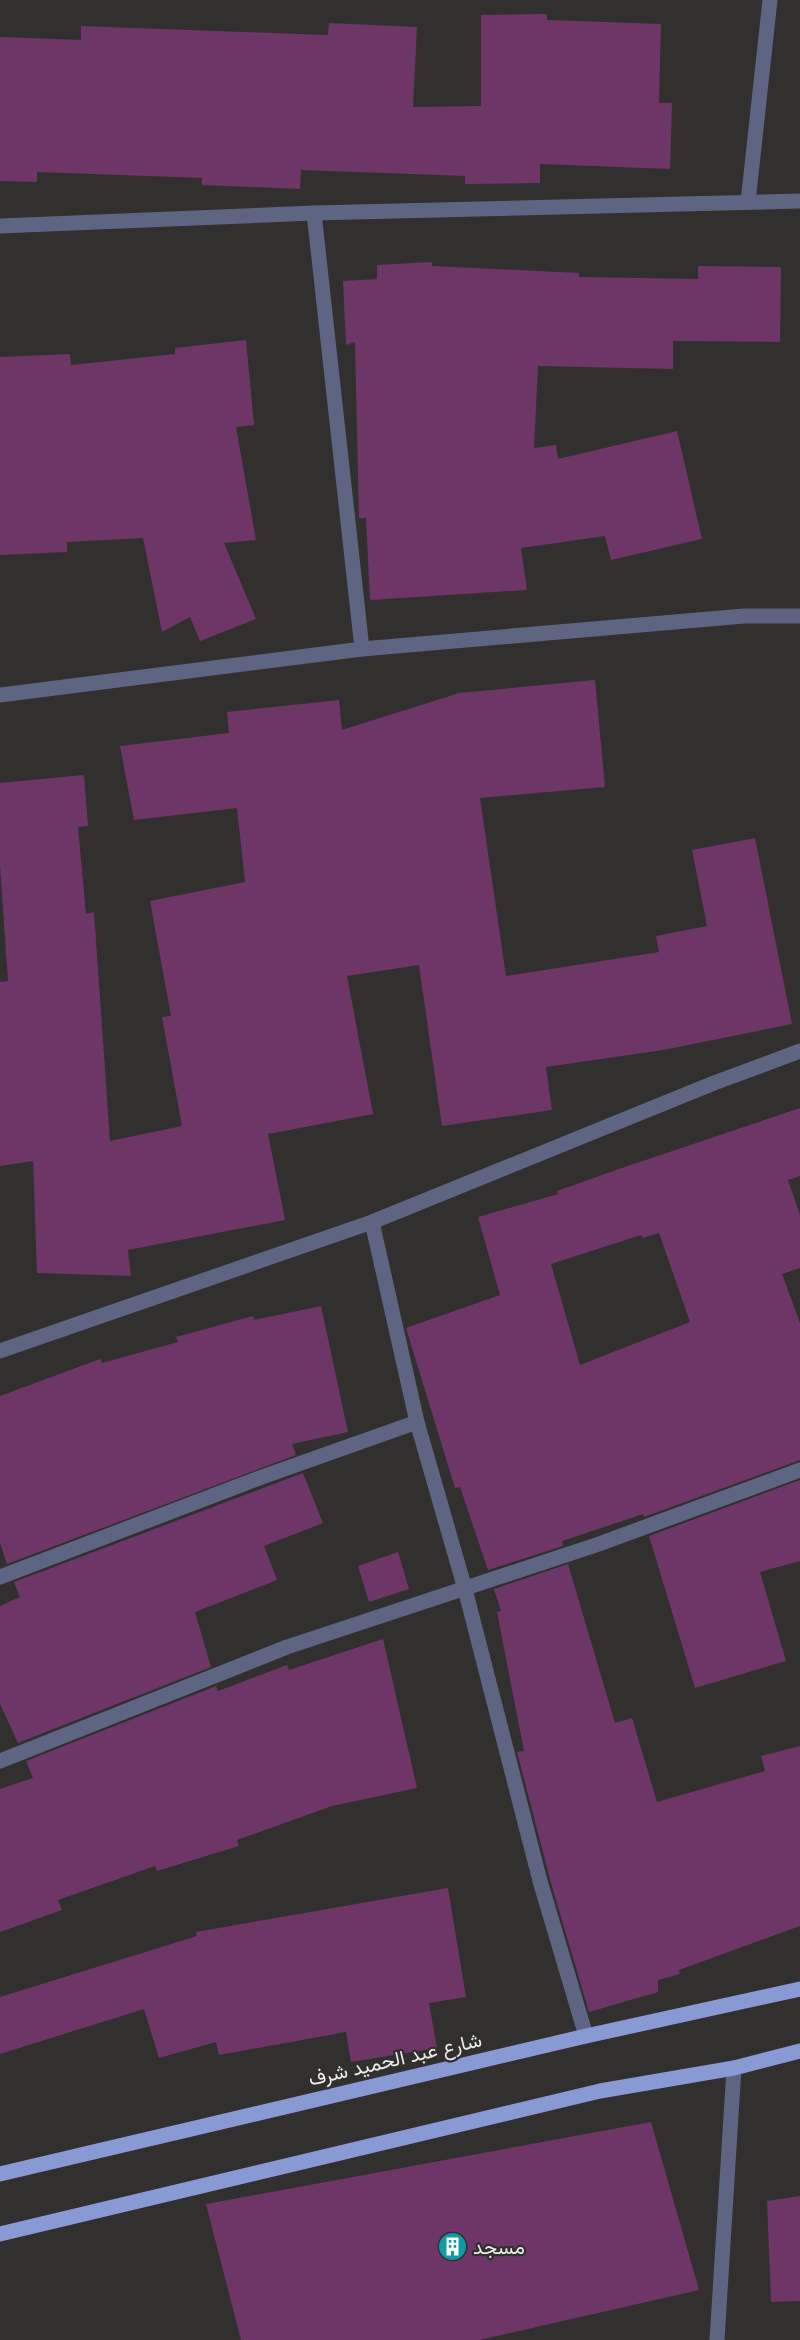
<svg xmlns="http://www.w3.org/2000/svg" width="800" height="2340" font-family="'DM Sans',Vazirmatn,sans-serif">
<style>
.building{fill:#6e3667;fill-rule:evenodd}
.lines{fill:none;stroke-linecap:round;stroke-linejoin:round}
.minor{stroke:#5d6582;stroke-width:15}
.major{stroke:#8999d3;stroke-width:15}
.labels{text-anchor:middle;stroke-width:4.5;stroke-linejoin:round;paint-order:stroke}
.street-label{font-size:20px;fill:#ebebe9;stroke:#31302e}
.poi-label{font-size:20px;fill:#ebebe9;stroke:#31302e;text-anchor:start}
</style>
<rect width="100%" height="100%" fill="#31302e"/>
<g class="building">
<path d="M547,14v6l114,4 -2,79h13l-2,66 -130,-5v19l-75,1v-8l-164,-6 -1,19 -98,-4v-7l-165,-6v10l-37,-1v-144l81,3v-14l247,9 1,-12 88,4 -4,80 68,-1v-91z"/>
<path d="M432,262v4l147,7v4l119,2v-13l83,1 -1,75 -107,-1v28l-135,-3 -4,82 22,-3 2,14 119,-28 25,108 -91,21 -6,-24 -84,12 6,42 -157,10 -4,-82h-7l-4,-176 -9,3 -3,-64 34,-2v-14z"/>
<path d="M246,340l8,85 -18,2 20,113 -32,3 32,76 -56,22 -10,-24 -28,15 -19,-94 -76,4v10l-67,3v-198l70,-3 1,11 104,-11v-6z"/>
<path d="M595,680l10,107 -125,11 26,178 153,-24 -3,-16 51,-10 -15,-76 63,-12 37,186 -129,26 -117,17 6,43 -110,16 -23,-161 -72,11 26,138 -105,20 17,86 -157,30 3,26 -94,-3 -4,-112 -33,5v-184l8,-1 -8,-116v-82l84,-8 4,51 -10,1 8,87 8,-2 16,229 72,-15 -20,-109 9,-1 -21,-115 95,-19 -8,-74 -103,12 -14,-74 109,-13 -2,-21 112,-12 3,30 117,-37z"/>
<path d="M800,1108v68l-12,4 12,35v53l-18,6 18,49v137l-156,57 -1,-3 -81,27 1,5 -75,24 -28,-83 -5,1 -49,-160 94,-33 -22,-78 80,-23 -1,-3 62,-22zM659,1233l31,89 -110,43 -29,-101 90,-29 2,3z"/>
<path d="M321,1306l27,126 -56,12 4,11 -289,109 -7,-21v-147l100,-37 2,4 76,-21 -2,-5 77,-21 1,4z"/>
<path d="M303,1473l20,50 -59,23 13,34 -82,32 16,55 -193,76 -18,-39v-98l20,-9 -6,-15z"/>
<path d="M800,1480v81l-40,11 26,89 -91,27 -46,-152z"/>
<path d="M398,1552l11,37 -40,13 -11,-36z"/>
<path d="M568,1564l47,159 17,-5 25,84 108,-31 -4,-15 39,-10v180l-121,44 1,4 -22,6v12l-69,20 -38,-129 -34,-131 7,-1 -27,-139 4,-1 -7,-22z"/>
<path d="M383,1639l34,149 -85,18 -95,34 2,6 -82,25 -2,-5 -97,34 4,10 -62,22v-143l33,-11 -7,-17 190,-75 2,5 69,-26 2,5z"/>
<path d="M448,1888l18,109 -37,6 8,45 -86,14 -5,-30 -127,23 -3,-13 -57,16 -15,-49 -144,45v-57l197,-61 -1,-4z"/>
<path d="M651,2122l48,168 -220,50h-238l-35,-136z"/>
<path d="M800,2196v105l-29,1 -4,-101z"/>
</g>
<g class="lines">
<g class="minor">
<path d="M748,202l22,-202"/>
<path d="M314,213l48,436"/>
<path d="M0,226l314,-13 486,-12"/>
<path d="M0,695l362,-46 382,-33h56"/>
<path d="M372,1222l45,200 48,167 75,292 46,155"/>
<path d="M0,1351l372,-129 342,-139 86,-32"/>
<path d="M0,1577l262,-100 155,-55"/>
<path d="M0,1761l287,-114 312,-103 201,-74"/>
<path d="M717,2340l17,-272"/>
</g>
<g class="major">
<path d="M0,2174l586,-138 214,-47"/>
<path d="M0,2234l600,-143 134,-23 66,-17"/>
</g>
</g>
<defs>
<symbol id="building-disc" viewBox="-11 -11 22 22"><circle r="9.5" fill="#0f9aa8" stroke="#31302e"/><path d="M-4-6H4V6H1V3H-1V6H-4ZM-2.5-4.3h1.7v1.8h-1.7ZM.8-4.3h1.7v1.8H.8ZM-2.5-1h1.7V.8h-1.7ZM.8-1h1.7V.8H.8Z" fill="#fff"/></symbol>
</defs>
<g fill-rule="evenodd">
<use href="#building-disc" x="436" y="2230" width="33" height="33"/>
</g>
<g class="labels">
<g class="street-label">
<text transform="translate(395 2059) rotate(-13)" y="7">شارع عبد الحميد شرف</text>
</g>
<g class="poi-label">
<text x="473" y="2254">مسجد</text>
</g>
</g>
</svg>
